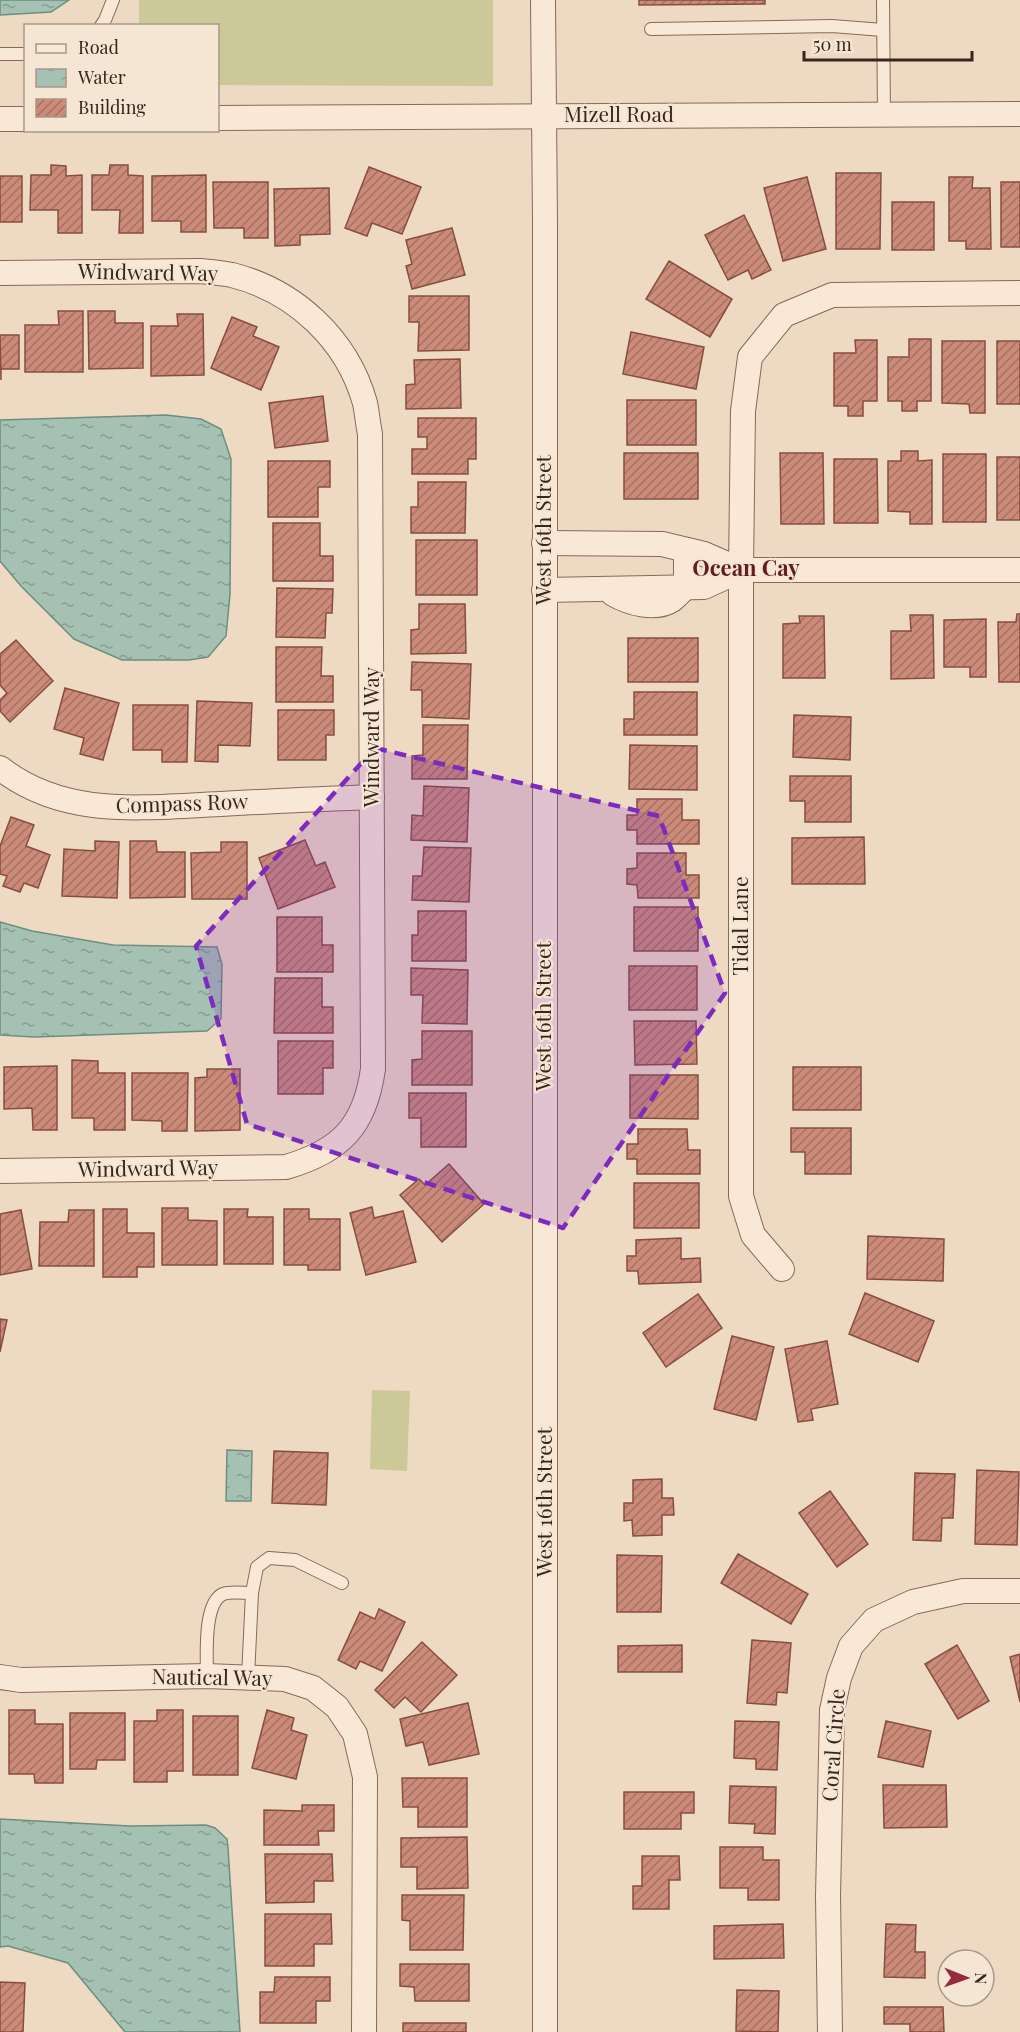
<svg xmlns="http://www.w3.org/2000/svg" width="1020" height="2032" font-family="'Playfair Display',serif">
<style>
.grass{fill:#ccc897}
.water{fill:url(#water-ripples);stroke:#6c8f7f;stroke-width:1.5}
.building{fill:url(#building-hatch);stroke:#874e40;stroke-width:1.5}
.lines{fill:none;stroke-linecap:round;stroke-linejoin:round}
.service-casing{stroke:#88695a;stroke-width:14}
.minor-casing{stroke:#88695a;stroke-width:26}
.service{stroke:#f9e8d6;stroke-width:12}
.minor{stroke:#f9e8d6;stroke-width:24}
.marked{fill:#7b2cbf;fill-opacity:0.2;stroke:#7b2cbf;stroke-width:4.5;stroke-dasharray:12 8;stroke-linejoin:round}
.labels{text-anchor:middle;stroke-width:4.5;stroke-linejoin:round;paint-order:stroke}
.street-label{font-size:21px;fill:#38251e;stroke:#f5e5d3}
.neighbourhood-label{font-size:22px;font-weight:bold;fill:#641f1d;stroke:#f5e5d3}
</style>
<defs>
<pattern id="water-ripples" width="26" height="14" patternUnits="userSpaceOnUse" patternTransform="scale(1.5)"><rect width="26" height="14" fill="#a5c1b3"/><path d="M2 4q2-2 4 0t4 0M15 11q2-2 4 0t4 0" fill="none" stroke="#879d91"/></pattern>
<pattern id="building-hatch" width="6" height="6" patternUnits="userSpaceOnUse" patternTransform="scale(1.5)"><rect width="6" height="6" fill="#cc8b79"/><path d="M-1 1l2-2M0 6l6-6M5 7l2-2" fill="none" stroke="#a77163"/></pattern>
</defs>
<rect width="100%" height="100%" fill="#eed9c3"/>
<g class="grass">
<path d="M139,0h354v86l-275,-1v-59l-79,-1z"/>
<path d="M372,1390l38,1 -3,80 -37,-2z"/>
</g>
<g class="water">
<path d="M0,0h69l-18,12 -51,3z"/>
<path d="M166,415l35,4 20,10 10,30 -1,135 -4,42 -18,21 -19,3h-67l-48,-21 -53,-53 -21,-25v-141z"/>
<path d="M0,922l32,9 81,14 104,2 5,17 -1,55 -14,12 -173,6 -34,-2z"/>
<path d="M227,1450l25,1 -1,50h-25z"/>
<path d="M0,1819l130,7 76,-1 9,3 12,11 1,9 12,184h-115l-57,-69 -60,-17 -8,1z"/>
</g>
<g class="building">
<path d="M639,0h126v4l-126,1z"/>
<path d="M51,165l15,1v10l16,-1v58h-24v-23h-28l1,-35h20z"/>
<path d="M110,165h18v10l15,1v57h-24l1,-23h-28v-35h17z"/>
<path d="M369,167l52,20 -19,47 -30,-11 -5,13 -22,-8z"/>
<path d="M836,173h45l-1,76h-44z"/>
<path d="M206,175v57h-25v-11h-29v-45z"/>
<rect x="0" y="176" width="22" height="46"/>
<path d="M807,177l19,72 -43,12 -19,-73z"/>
<path d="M949,177h24l-1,11h18l1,61h-25v-8h-17z"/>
<path d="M213,182h55v56h-24v-10h-30z"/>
<rect x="1001" y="182" width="19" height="65"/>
<path d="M329,188l1,46 -30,1v10l-25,1 -1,-57z"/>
<rect x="892" y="202" width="42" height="48"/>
<path d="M744,215l27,55 -19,9 -4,-9 -20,10 -23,-45z"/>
<path d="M452,228l13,47 -53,14 -6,-23 6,-2 -6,-24z"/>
<path d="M669,261l63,38 -22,38 -64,-38z"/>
<path d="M409,296h60v54l-51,1 1,-29h-10z"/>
<path d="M58,311h25v61h-58v-47h34z"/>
<path d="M88,311h27v12h28v45l-54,1z"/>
<path d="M177,314h26l1,61 -53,1v-50h27z"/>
<path d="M232,317l25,10 -4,9 26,11 -18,43 -50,-22z"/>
<path d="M631,332l73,15 -8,42 -73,-15z"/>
<path d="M0,335h19v34h-18v11z"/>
<path d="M909,339h22v62h-14v10h-15v-10h-14v-44h21z"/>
<path d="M855,340h22v61h-14v15h-15v-10h-14v-53h22z"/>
<path d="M942,341h43v72h-15l-1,-9 -27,-1z"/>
<rect x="997" y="341" width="23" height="63"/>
<path d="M460,359l1,49 -55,1v-24l9,-1 -1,-24z"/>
<path d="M323,396l5,45 -53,7 -6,-45z"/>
<rect x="627" y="400" width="69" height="45"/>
<path d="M418,418h58v41h-8v15h-56v-25h15v-12h-9z"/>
<path d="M901,451h17v10l14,-1v64h-22v-12l-22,-1v-50h13z"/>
<rect x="624" y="453" width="74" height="46"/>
<path d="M780,453h43l1,71h-43z"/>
<rect x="943" y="454" width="43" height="68"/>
<rect x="997" y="457" width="23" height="63"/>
<path d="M834,459h43l1,64h-44z"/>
<path d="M268,461h62v26h-12v30h-50z"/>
<path d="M418,482h48l-1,51h-54v-26h7z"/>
<path d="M273,523h47v33h13v25h-60z"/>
<rect x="416" y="540" width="61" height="55"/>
<path d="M277,588l56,1 -1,24h-6l-1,25 -49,-1z"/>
<path d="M419,604h46l1,49 -55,1v-24l8,-1z"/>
<path d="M1017,614h3v68h-21l-1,-60h18z"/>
<path d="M910,615h23l1,63 -43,1v-48h20z"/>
<path d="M799,616h25l1,62h-42v-54l17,-1z"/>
<path d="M986,619v58h-16v-10h-26v-47z"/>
<rect x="628" y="638" width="70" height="44"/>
<path d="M16,640l37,41 -43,41 -10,-11v-11l7,-7 -7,-8v-31z"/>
<path d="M276,647h46l-1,29h12v26h-57z"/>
<path d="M412,662l59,2 -2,55 -47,-2v-27h-11z"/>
<path d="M65,688l54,15 -16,57 -23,-6 4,-16 -30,-9z"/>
<path d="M634,692h63v43h-73v-16h10z"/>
<path d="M197,701l55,2 -2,43 -32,-1v17l-23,-1z"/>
<path d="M133,705h55l-1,57h-25v-12h-29z"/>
<path d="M278,710h56v25h-8v25h-48z"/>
<path d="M794,715l57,2 -1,43 -57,-3z"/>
<path d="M423,725h45l-1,54h-55v-23l11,-1z"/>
<path d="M630,745l67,1v44l-68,-1z"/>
<path d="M790,776h61v46h-46v-21h-15z"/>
<path d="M424,786l45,2 -2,54 -56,-2 1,-25 11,1z"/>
<path d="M637,799h45v21h17v24h-62v-14h-10v-15h10z"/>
<path d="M11,817l23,8 -8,21 24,9 -12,33 -14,-5 -4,9 -17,-6 4,-10 -7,-2v-28z"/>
<path d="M864,837l1,47h-73v-46z"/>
<path d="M305,840l11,26 9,-4 10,25 -57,22 -19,-51z"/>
<path d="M95,841l24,1 -2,56 -55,-2 2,-47 31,2z"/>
<path d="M130,841h26l1,11h28v45l-55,1z"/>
<path d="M221,842h26v57h-55l-1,-46 30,-1z"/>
<path d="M424,847l47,1 -2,54 -57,-2 1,-24h9z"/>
<path d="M637,853h49v22h13v23h-61l-1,-13 -10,-1v-15l10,-1z"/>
<rect x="634" y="907" width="64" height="44"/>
<path d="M418,911h48v50h-54v-26h6z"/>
<path d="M277,917h45v28h11v27h-56z"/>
<rect x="629" y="966" width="68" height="44"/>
<path d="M411,968l57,2 -1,54 -45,-1 1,-28h-12z"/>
<path d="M275,978h47v29h11v26h-59z"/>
<path d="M634,1021h62l1,43 -62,1z"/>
<path d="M422,1031h50v54h-60v-25l10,-1z"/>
<path d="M278,1041h55v27h-10v26h-45z"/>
<path d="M72,1060l26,1v12h27v57h-31v-12h-22z"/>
<path d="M57,1066v64h-24l-1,-22 -28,1v-42z"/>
<rect x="793" y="1067" width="68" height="43"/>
<path d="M207,1069h33v61l-45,1v-53l12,-1z"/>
<path d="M132,1073h56l-1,58h-25v-10l-30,-1z"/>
<path d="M630,1075h68v44l-68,-1z"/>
<path d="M409,1093h57v54h-45v-29h-12z"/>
<path d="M791,1128h60v46h-46v-22h-14z"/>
<path d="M638,1129h49l1,21h12v24h-63v-15h-10v-15h11z"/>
<path d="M449,1164l35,40 -42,38 -42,-47 19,-16 6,6z"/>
<rect x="634" y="1183" width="65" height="45"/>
<path d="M372,1207l2,11 29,-7 13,51 -50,13 -16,-62z"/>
<path d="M162,1208h26v12l29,1v44h-55z"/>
<path d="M103,1209h24v24h27v34h-17v10h-34z"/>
<path d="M224,1209h24l-1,8h26v47h-49z"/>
<path d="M284,1209h25v10h31v51h-32v-5h-24z"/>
<path d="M21,1210l11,59 -32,6v-61z"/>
<path d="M69,1210h25v56h-55l1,-44h28z"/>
<path d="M868,1236l76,3 -1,42 -76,-2z"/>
<path d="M681,1238v21l19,-1 1,24 -62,2 -1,-13h-11v-15h9v-16z"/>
<path d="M865,1293l69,28 -16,41 -69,-28z"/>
<path d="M698,1294l24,34 -56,39 -23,-34z"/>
<path d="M0,1319l7,1 -7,32z"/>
<path d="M732,1336l42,11 -18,73 -42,-11z"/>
<path d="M827,1341l11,63 -27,5 2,11 -15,2 -13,-73z"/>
<path d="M274,1451l54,2 -2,52 -54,-2z"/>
<path d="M977,1470l42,2 -2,73 -42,-1z"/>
<path d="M915,1473l40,1 -2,44h-11l-1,23 -28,-1z"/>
<path d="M662,1479v19h11l1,17h-12v20l-29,1 -1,-16 -8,1v-18h9v-23z"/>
<path d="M830,1491l38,53 -31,23 -38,-54z"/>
<path d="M738,1554l70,40 -17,30 -70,-41z"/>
<path d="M617,1555l45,1 -1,56h-44z"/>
<path d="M379,1609l26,13 -23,49 -22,-10 -4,8 -18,-9 22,-48 15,7z"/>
<path d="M752,1640l39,3 -4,50 -10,-1 -1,13 -29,-2z"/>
<path d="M422,1642l35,33 -36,37 -16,-15 -11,11 -19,-18z"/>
<path d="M682,1645v27h-64v-26z"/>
<path d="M957,1645l32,56 -31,18 -33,-55z"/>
<path d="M1020,1654v48l-10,-45z"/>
<path d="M468,1703l11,51 -50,11 -6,-23 -17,4 -6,-27z"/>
<path d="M9,1710h26v14h28v59h-28l-1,-9h-25z"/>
<path d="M157,1710h26v61h-16v11h-33v-61h23z"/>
<path d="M267,1710l27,8 -3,12 16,5 -11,44 -44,-11z"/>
<path d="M70,1713h55v47h-28l-1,9h-26z"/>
<rect x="193" y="1716" width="45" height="59"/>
<path d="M735,1721l44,1 -2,48 -21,-1v-10l-22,-1z"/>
<path d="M886,1721l45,10 -8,36 -45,-10z"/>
<path d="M402,1778h65v49h-49v-20h-15z"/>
<path d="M883,1785h63l1,42 -63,1z"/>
<path d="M730,1786l46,1 -1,47 -21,-1 1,-9 -26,-1z"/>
<path d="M624,1792h70v21h-13v16h-57z"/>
<path d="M302,1805h32v26h-16l1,14h-55v-35l38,1z"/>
<path d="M467,1837l1,51 -51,1v-22h-16v-29z"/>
<path d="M720,1847h43v13h16v40h-31v-12h-28z"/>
<path d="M265,1854h67l1,27h-19v21l-48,1z"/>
<path d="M642,1856h37l1,24h-11v29h-36v-23h9z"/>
<path d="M402,1895h62l-1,55h-53v-29l-8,-1z"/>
<path d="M265,1914h66l1,30h-18v22h-49z"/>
<path d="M783,1924l1,34 -70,1v-33z"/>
<path d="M886,1924l30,1 -1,27h10v26l-41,-1z"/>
<path d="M400,1964h69v37h-54l-1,-14 -14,-1z"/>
<path d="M275,1977h55v24h-14v22h-56v-31h14z"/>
<path d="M0,1982l25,1 -2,49h-23z"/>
<path d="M737,1990l42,1 -1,41 -42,-1z"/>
<path d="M884,2007h59l1,25h-34v-8h-26z"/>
<rect x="403" y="2023" width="63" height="9"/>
</g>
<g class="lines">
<defs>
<g id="service">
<path d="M883,0l1,115"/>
<path d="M101,26l4,-6 8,-20"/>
<path d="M651,29l181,-3 51,4"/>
<path d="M0,54h26"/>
<path d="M207,1676c0,-19 -4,-73 16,-82 8,-3 20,-1 29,-1"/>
<path d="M248,1677l4,-84 5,-26 12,-9 26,2 47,23"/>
</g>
<g id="minor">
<path d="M543,0l2,223v1809"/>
<path d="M218,118l802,-4"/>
<path d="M0,119h26"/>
<path d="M0,273l200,-2c11,1 22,2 32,4 63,16 115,64 133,128 2,10 3,21 5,31l3,635c-8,57 -32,82 -87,98l-286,4"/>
<path d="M544,543l118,1 42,10 37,16h279"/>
<path d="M544,590l160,-3 37,-17"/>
<path d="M613,594c16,9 42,17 59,6 5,-4 9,-9 14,-13v-37"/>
<path d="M0,768c65,51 144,39 221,36 50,-3 101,-5 151,-7"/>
<path d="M782,1269l-29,-34 -12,-39v-626l2,-159 7,-54 34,-42 48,-20 188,-2"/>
<path d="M0,1677l21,3 186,-4 78,3 28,9 24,19 18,27 10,43 -1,255"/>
<path d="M830,2032l-2,-136 4,-186 7,-32 12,-32 23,-26 39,-18 50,-11h57"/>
</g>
</defs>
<use href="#service" class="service-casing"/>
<use href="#minor" class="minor-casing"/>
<use href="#service" class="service"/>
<use href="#minor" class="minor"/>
</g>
<path class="marked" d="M375,748l284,68 66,177 -162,235 -316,-104 -51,-178z"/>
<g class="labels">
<g class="street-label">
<text x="619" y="122">Mizell Road</text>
<text transform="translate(148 273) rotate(1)" y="7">Windward Way</text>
<text transform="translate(544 530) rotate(-90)" y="7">West 16th Street</text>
<text transform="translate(372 737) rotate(-90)" y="7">Windward Way</text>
<text transform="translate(182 804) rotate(-2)" y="7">Compass Row</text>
<text transform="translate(741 926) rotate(-90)" y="7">Tidal Lane</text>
<text transform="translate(544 1016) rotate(-90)" y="7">West 16th Street</text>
<text transform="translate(148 1169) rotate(-1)" y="7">Windward Way</text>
<text transform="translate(545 1502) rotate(-90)" y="7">West 16th Street</text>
<text transform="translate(212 1678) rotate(1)" y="7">Nautical Way</text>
<text transform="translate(834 1745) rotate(-86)" y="7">Coral Circle</text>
</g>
<g class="neighbourhood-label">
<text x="746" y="576">Ocean Cay</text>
</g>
</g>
<rect x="24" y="24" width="195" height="108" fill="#f5e5d3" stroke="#a9988b" stroke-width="1.5"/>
<rect x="36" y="44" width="30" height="9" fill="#f9e8d6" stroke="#a9988b" stroke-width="1.5"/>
<text x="78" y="54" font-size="18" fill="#38251e">Road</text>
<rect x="36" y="69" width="30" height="18" fill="url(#water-ripples)" stroke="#a9988b" stroke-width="1.5"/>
<text x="78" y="84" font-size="18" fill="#38251e">Water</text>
<rect x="36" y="99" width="30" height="18" fill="url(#building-hatch)" stroke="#a9988b" stroke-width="1.5"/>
<text x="78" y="114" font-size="18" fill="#38251e">Building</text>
<g transform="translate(966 1978) rotate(91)"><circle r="28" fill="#f5e5d3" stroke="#a9988b" stroke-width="1.5"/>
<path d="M0-4.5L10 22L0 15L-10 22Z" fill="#972a40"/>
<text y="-9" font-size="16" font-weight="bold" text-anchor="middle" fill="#38251e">N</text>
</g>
<path d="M804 51v9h168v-9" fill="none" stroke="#38251e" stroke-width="3"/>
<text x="813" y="51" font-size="18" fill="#38251e" stroke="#f5e5d3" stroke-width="4.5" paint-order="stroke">50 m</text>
</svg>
